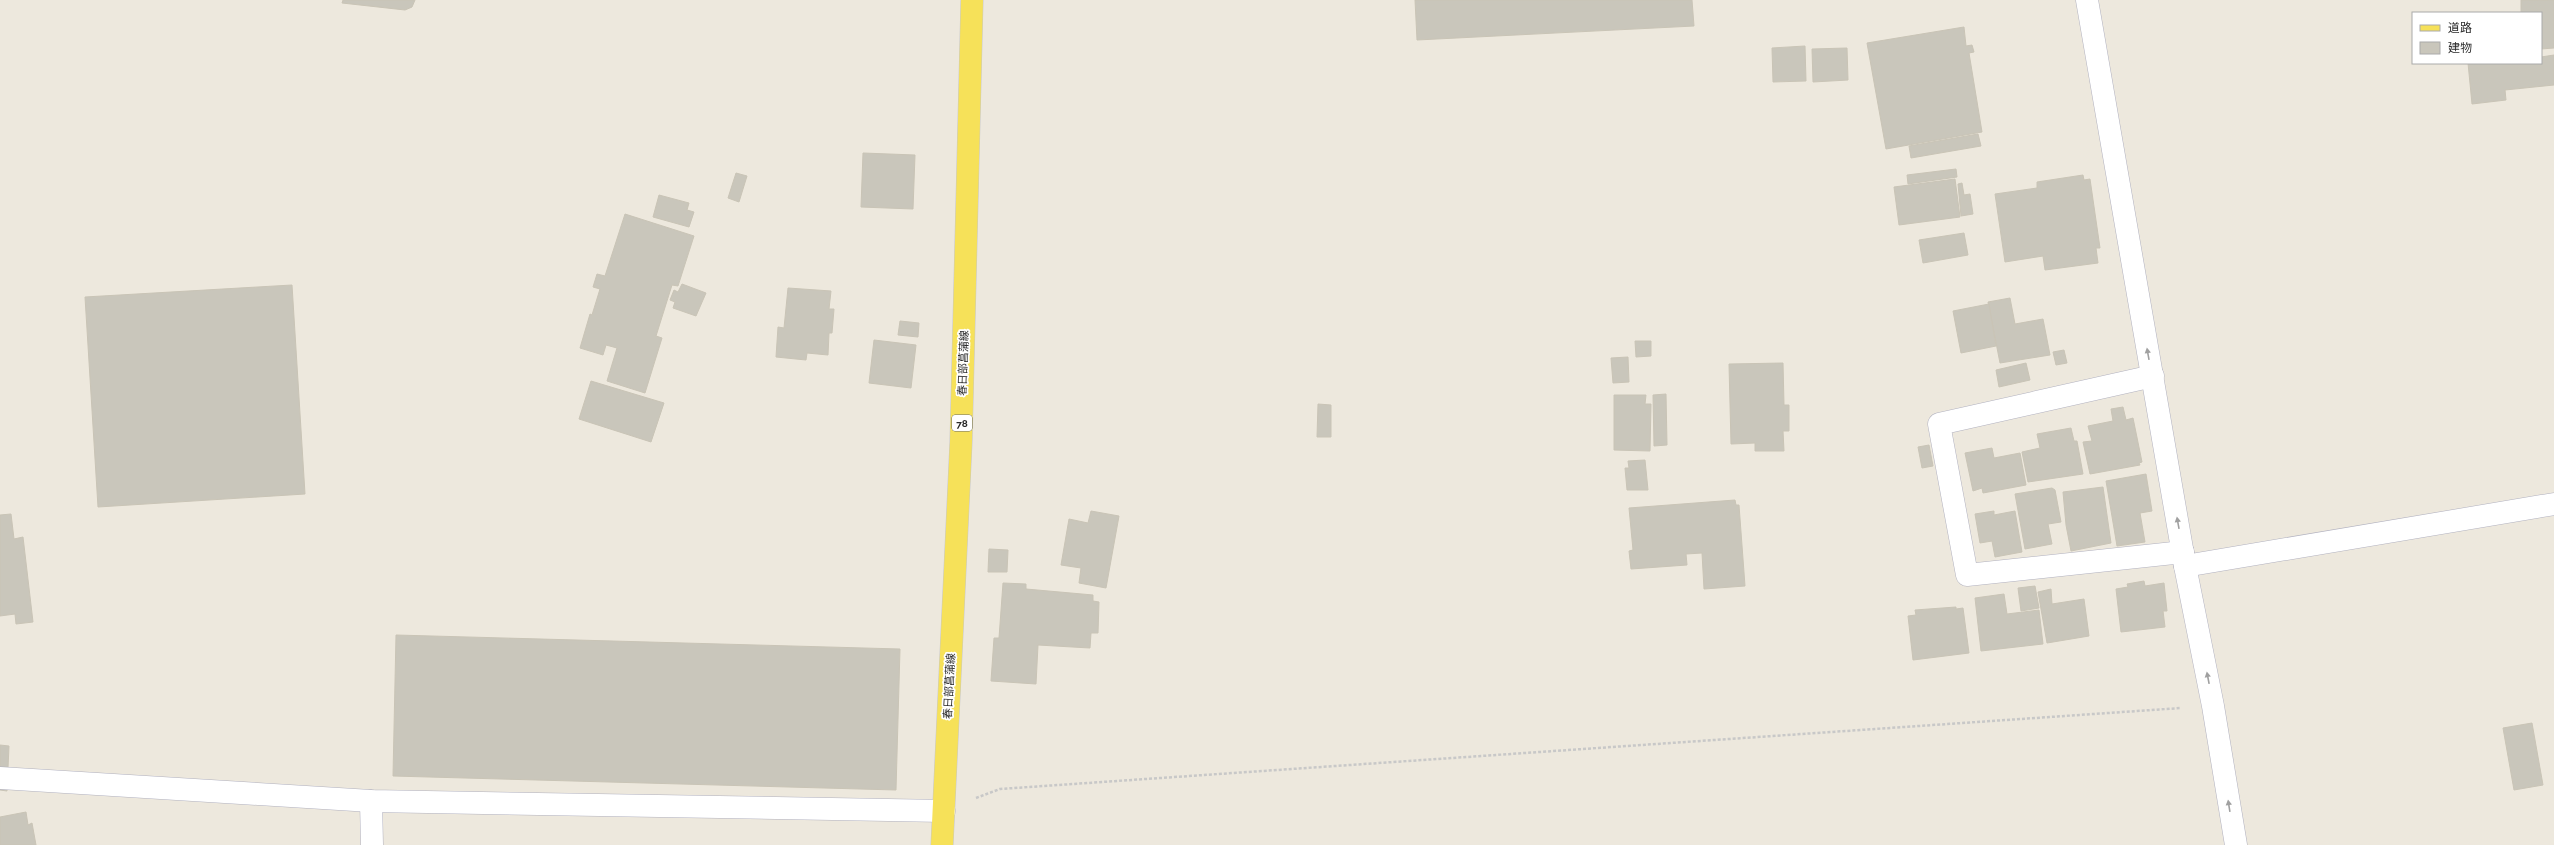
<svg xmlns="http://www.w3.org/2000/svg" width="2554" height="845" font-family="Raleway,'Noto Sans JP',sans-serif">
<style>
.building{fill:#c9c6bb;stroke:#c9c4b6}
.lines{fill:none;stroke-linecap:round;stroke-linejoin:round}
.street-casing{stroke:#b1b1bf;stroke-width:23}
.primary-casing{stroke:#c8c8c8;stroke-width:23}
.path{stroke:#c8c8c8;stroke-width:2.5;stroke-dasharray:3 2;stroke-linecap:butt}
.street{stroke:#fff;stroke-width:22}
.primary{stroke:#f6e159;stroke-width:22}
.oneway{fill:#a0a0a0}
.labels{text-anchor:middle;stroke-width:3.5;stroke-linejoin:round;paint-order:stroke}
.shield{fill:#fff;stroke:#6b6b6b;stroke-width:1}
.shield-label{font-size:10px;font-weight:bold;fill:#2b2b2b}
.street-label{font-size:11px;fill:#2b2b2b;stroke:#fff}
</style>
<rect width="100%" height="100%" fill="#ede8dd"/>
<g class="building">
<path d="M343,0h72l-3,7 -7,3 -63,-7z"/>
<path d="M1415,0h277l2,26 -277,14z"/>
<path d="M2521,0h33v48l-13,1v-36h-20z"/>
<path d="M1964,27l2,19 6,-1 2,7 -5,1 13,79 -96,17 -19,-106z"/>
<path d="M1805,46l1,35 -33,1 -1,-34z"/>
<path d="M1847,48l1,32 -35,2 -1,-33z"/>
<path d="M2554,55v30l-49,5 1,10 -34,4 -4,-41h73v-6z"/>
<path d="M1978,134l3,12 -70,12 -2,-12z"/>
<path d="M863,153l52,2 -2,54 -52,-2z"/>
<path d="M1956,169l1,8 -49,7 -1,-9z"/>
<path d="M736,173l11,3 -8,26 -11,-4z"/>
<path d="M2083,175l1,5 6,-1 10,69h-4l2,15 -53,7 -2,-14 -38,6 -10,-68 42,-6v-6z"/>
<path d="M1955,179l5,38 -61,8 -5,-38z"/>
<path d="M1962,183l2,12 6,-1 3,20 -12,2 -3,-32z"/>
<path d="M659,195l30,8 -2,7 7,2 -5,15 -36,-10z"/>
<path d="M625,214l69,22 -16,50 -6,-1 -16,51 6,2 -17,55 -38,-12 10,-33 -11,-3 -3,10 -23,-7 10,-34 2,1 8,-26 -7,-2 4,-13 8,2z"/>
<path d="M1964,233l4,22 -45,8 -4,-23z"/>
<path d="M682,284l24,9 -10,23 -23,-8 2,-6 -5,-2 4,-10 4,2z"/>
<path d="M292,285l13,209 -207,13 -13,-210z"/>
<path d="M788,288l43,3 -2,18h5l-2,24h-3l-1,22 -21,-2 -1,7 -30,-3 2,-30 6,1z"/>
<path d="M2010,298l5,26 28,-5 7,36 -50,8 -12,-61z"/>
<path d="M1989,304l7,42 -35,7 -8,-42z"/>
<path d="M900,321l19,2 -1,14 -20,-2z"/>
<path d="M874,340l42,5 -5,43 -42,-5z"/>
<path d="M1635,341h16v15l-15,1z"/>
<path d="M2064,350l3,13 -11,2 -3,-13z"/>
<path d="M1628,357l1,25 -16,1 -2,-25z"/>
<path d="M1783,363l1,42h5v26h-6l1,20h-29v-8l-24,1 -2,-80z"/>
<path d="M2026,363l4,17 -31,7 -3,-17z"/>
<path d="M591,381l73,22 -13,39 -72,-23z"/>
<path d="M1666,394l1,51 -13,1 -1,-51z"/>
<path d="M1614,395h32l-1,9h6l-1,47 -36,-1z"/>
<path d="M1318,404l13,1v32h-14z"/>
<path d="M2123,407l3,13 7,-2 9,44 -3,1 1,2 -50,9 -7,-32 9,-1 -4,-15 25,-5 -2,-12z"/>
<path d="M2071,428l3,13h3l6,33 -55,8 -6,-30 18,-4 -3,-14z"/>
<path d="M1929,445l4,21 -11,2 -4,-21z"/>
<path d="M1992,448l2,10 26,-5 6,32 -43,8 -1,-5 -9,3 -8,-38z"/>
<path d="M1645,460l3,30h-21l-2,-22h4l-1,-7z"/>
<path d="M2146,474l6,37 -12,2 5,29 -28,4 -11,-65z"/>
<path d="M2103,487l8,56 -40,8 -5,-26 -3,-33z"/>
<path d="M2052,488l3,2 6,32 -13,2 4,20 -27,5 -10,-55z"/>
<path d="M1735,500l1,5h3l6,81 -41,3 -2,-36 -16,1 1,11 -56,4 -2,-18 4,-1 -4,-42z"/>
<path d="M1091,511l28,5 -13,72 -27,-5 2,-15 -20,-3 8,-46 19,4z"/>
<path d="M1994,511v4l21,-4 7,41 -27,5 -3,-16 -12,2 -5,-29z"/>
<path d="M11,514l3,25 9,-2 10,85 -17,2 -1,-10 -15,2v-101z"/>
<path d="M989,549l19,1 -1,22h-19z"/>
<path d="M2144,581l1,5 19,-3 3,28h-4l2,16 -44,5 -5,-43 12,-2 -1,-3z"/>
<path d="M1003,583l23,1v5l67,6v6l6,1 -1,31h-7l-1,15 -52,-3 -2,39 -45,-3 3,-43h5z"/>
<path d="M2035,586l4,22 -18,3 -3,-23z"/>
<path d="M2051,589l1,15 32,-5 5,37 -42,7 -9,-51z"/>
<path d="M2004,594l3,20 32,-4 4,34 -62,7 -6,-53z"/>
<path d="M1956,607v2l7,-1 6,45 -56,7 -5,-44 8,-1 -1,-5z"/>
<path d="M396,635l504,14 -4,141 -503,-14z"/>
<path d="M2532,723l11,62 -29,5 -11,-62z"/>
<path d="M0,745l9,1 -2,45 -7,-1z"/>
<path d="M26,812l2,13 4,-2 4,22h-36v-28z"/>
</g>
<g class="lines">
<defs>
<g id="street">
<path d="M2087,0l98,566 28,140 23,139"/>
<path d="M2153,376l-214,48 28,151 216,-23"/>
<path d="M2185,566l369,-62"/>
<path d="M0,778l371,23 573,10"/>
<path d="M371,801l1,44"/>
</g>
<path id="primary" d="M942,845l19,-403 11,-442"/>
</defs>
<use href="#street" class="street-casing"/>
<use href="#primary" class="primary-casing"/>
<path class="path" d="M976,798l24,-9 1181,-81"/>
<use href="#street" class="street"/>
<use href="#primary" class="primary"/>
</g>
<defs><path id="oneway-solid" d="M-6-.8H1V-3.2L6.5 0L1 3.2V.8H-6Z"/></defs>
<g class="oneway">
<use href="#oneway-solid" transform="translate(2148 354) rotate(-100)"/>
<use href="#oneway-solid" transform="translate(2178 523) rotate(-100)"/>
<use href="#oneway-solid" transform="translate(2208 678) rotate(-101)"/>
<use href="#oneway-solid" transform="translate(2229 806) rotate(-99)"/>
</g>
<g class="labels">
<rect class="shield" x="952" y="415" width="20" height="16" rx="3"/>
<g class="shield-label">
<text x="962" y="427">78</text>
</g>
<g class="street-label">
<text transform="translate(963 363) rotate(-88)" y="4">春日部菖蒲線</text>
<text transform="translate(949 686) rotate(-87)" y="4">春日部菖蒲線</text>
</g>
</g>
<rect x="2412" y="12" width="130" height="52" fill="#ffffff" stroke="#aaaaaa"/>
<rect x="2420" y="25" width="20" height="6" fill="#f6e159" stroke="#aaaaaa"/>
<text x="2448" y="32" font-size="12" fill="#2b2b2b">道路</text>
<rect x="2420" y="42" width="20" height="12" fill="#c9c6bb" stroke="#aaaaaa"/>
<text x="2448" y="52" font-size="12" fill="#2b2b2b">建物</text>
</svg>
